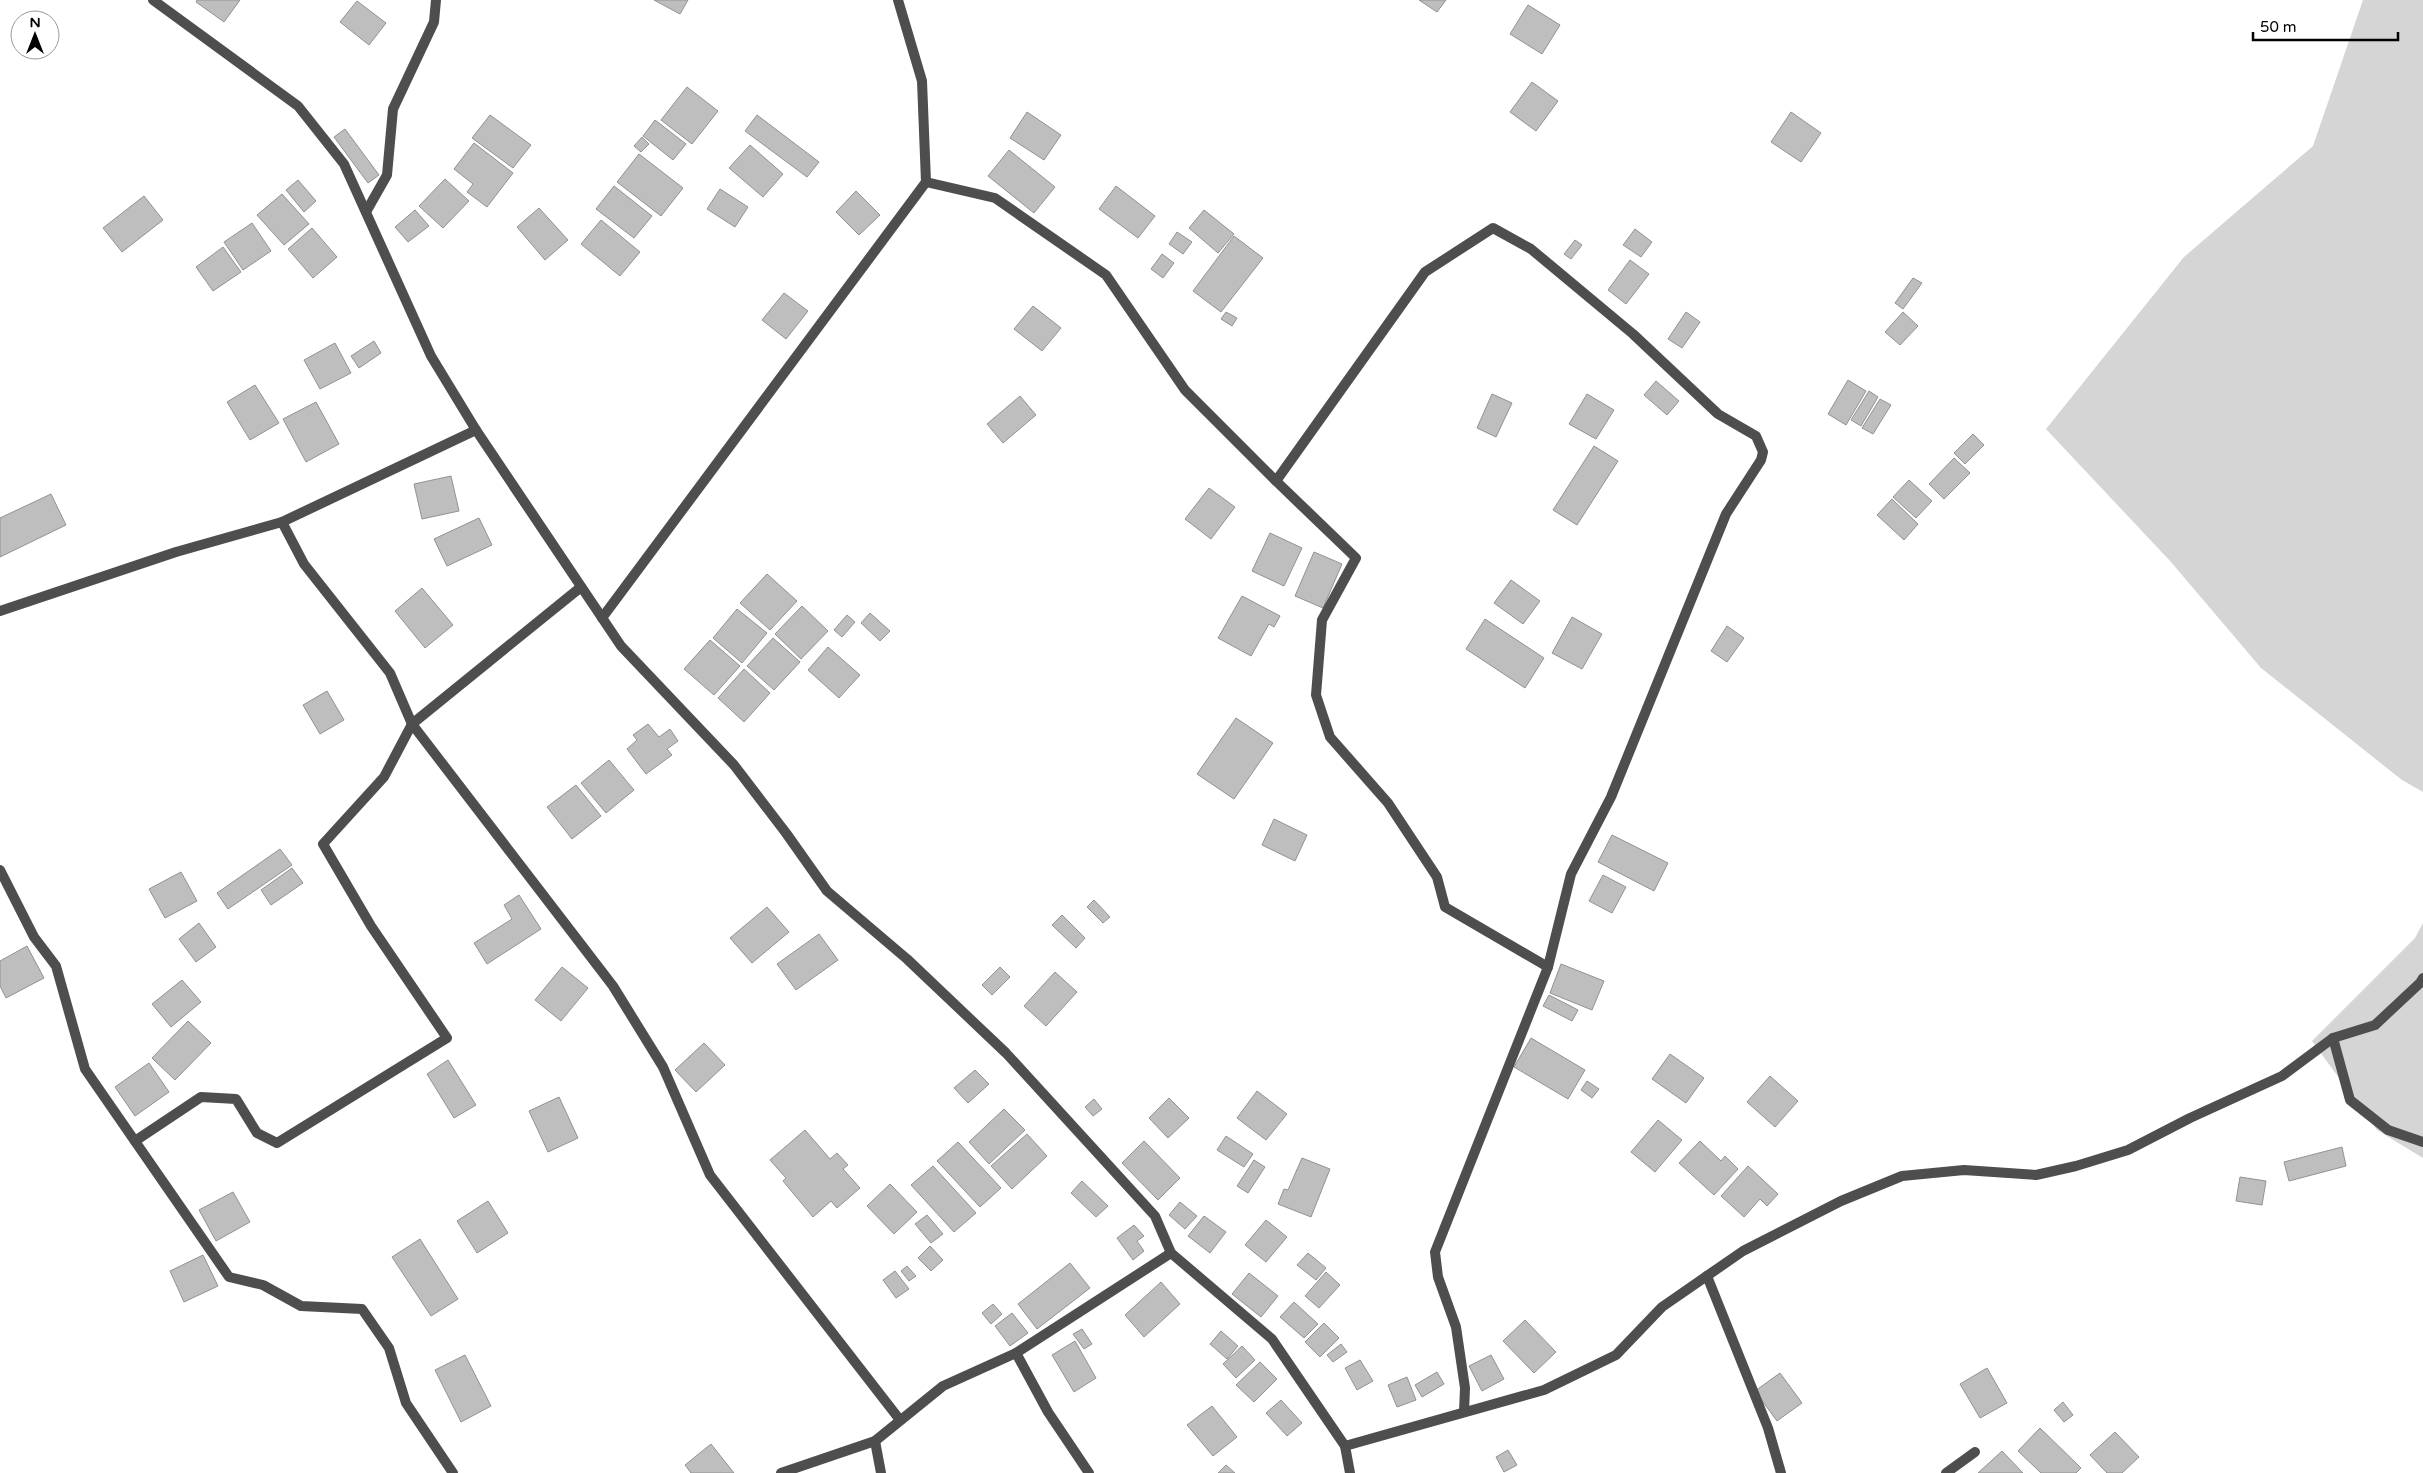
<svg xmlns="http://www.w3.org/2000/svg" width="2423" height="1473" font-family="'Varela Round',sans-serif">
<style>
.green{fill:#d5d5d5}
.building{fill:#bebebe;stroke:#929292}
.lines{fill:none;stroke-linecap:round;stroke-linejoin:round}
.minor{stroke:#4e4e4e;stroke-width:10}
</style>
<rect width="100%" height="100%" fill="#fff"/>
<g class="green">
<path d="M2363,0h60v792l-21,-12 -141,-112 -90,-106 -125,-133 138,-172 129,-111z"/>
<path d="M2423,923v235l-46,-28 -65,-89 103,-103z"/>
</g>
<g class="building">
<path d="M197,0h43l-16,22 -28,-20z"/>
<path d="M654,0h34l-8,14z"/>
<path d="M1419,0h27l-9,12z"/>
<path d="M357,1l29,22 -17,22 -29,-23z"/>
<path d="M1528,5l32,20 -18,29 -32,-20z"/>
<path d="M1532,82l26,19 -22,30 -26,-19z"/>
<path d="M687,87l31,24 -26,33 -31,-24z"/>
<path d="M1027,112l34,23 -17,25 -34,-22z"/>
<path d="M1791,112l30,21 -20,29 -30,-20z"/>
<path d="M490,115l41,30 -18,23 -41,-30z"/>
<path d="M757,115l62,47 -12,15 -62,-46z"/>
<path d="M655,120l31,24 -13,16 -30,-24z"/>
<path d="M345,129l34,46 -11,8 -34,-46z"/>
<path d="M642,137l7,7 -8,8 -7,-6z"/>
<path d="M474,143l39,30 -26,34 -20,-15 6,-8 -19,-15z"/>
<path d="M750,145l33,29 -20,23 -34,-29z"/>
<path d="M1009,150l46,37 -21,26 -46,-37z"/>
<path d="M639,154l44,34 -22,28 -44,-34z"/>
<path d="M445,179l24,22 -26,27 -24,-22z"/>
<path d="M298,180l18,21 -12,11 -18,-22z"/>
<path d="M614,186l38,30 -18,22 -38,-29z"/>
<path d="M1116,186l39,30 -17,22 -39,-29z"/>
<path d="M720,189l28,18 -13,20 -28,-18z"/>
<path d="M856,191l24,24 -21,20 -23,-23z"/>
<path d="M282,194l27,30 -25,21 -27,-30z"/>
<path d="M144,196l19,24 -41,32 -19,-24z"/>
<path d="M539,208l29,32 -23,20 -28,-33z"/>
<path d="M415,210l14,16 -21,16 -13,-15z"/>
<path d="M1204,210l30,24 -16,19 -29,-25z"/>
<path d="M601,220l39,32 -20,24 -39,-32z"/>
<path d="M252,223l19,28 -28,19 -19,-28z"/>
<path d="M312,228l25,29 -24,21 -25,-29z"/>
<path d="M1635,229l17,13 -11,15 -18,-12z"/>
<path d="M1177,232l15,10 -9,12 -14,-10z"/>
<path d="M1234,236l29,22 -42,54 -28,-21z"/>
<path d="M1575,240l7,5 -11,14 -7,-5z"/>
<path d="M223,247l18,25 -28,19 -17,-24z"/>
<path d="M1162,254l12,9 -11,15 -12,-9z"/>
<path d="M1630,260l19,14 -23,30 -18,-14z"/>
<path d="M1913,278l9,5 -19,26 -8,-6z"/>
<path d="M784,293l24,18 -22,28 -24,-19z"/>
<path d="M1033,306l28,22 -19,23 -28,-22z"/>
<path d="M1226,312l11,6 -5,8 -11,-7z"/>
<path d="M1686,312l14,10 -18,26 -14,-9z"/>
<path d="M1903,312l15,14 -18,19 -15,-13z"/>
<path d="M374,341l7,12 -22,15 -8,-12z"/>
<path d="M335,343l16,30 -31,16 -16,-29z"/>
<path d="M1848,380l18,11 -20,34 -18,-11z"/>
<path d="M1656,381l23,20 -12,14 -23,-20z"/>
<path d="M255,385l24,38 -29,17 -23,-38z"/>
<path d="M1869,391l9,6 -17,29 -10,-6z"/>
<path d="M1492,394l20,9 -16,34 -19,-9z"/>
<path d="M1587,394l27,16 -18,29 -27,-15z"/>
<path d="M1020,396l16,19 -33,28 -16,-19z"/>
<path d="M1880,399l11,6 -18,29 -11,-6z"/>
<path d="M316,402l23,42 -33,18 -23,-43z"/>
<path d="M1973,434l11,11 -19,19 -11,-11z"/>
<path d="M1594,446l24,15 -41,64 -24,-15z"/>
<path d="M1954,458l16,15 -26,26 -15,-15z"/>
<path d="M451,476l8,35 -37,8 -8,-35z"/>
<path d="M1909,480l23,21 -16,17 -23,-21z"/>
<path d="M1209,488l26,19 -24,32 -26,-20z"/>
<path d="M51,494l15,31 -66,32v-39z"/>
<path d="M1892,499l26,25 -14,16 -27,-25z"/>
<path d="M479,518l13,27 -45,21 -13,-27z"/>
<path d="M1270,533l32,15 -18,38 -32,-15z"/>
<path d="M1314,552l28,12 -19,44 -28,-12z"/>
<path d="M767,574l30,27 -27,29 -30,-27z"/>
<path d="M1511,580l29,21 -17,23 -29,-21z"/>
<path d="M422,588l31,37 -28,23 -30,-37z"/>
<path d="M1242,596l38,20 -6,11 -5,-3 -18,32 -33,-18z"/>
<path d="M802,606l26,25 -27,28 -26,-25z"/>
<path d="M737,609l30,24 -25,30 -29,-25z"/>
<path d="M870,613l20,18 -10,10 -19,-18z"/>
<path d="M847,615l8,7 -13,15 -8,-7z"/>
<path d="M1572,617l30,17 -20,35 -30,-16z"/>
<path d="M1485,619l59,39 -19,30 -59,-39z"/>
<path d="M1727,626l17,12 -17,24 -16,-11z"/>
<path d="M773,638l27,24 -26,28 -27,-24z"/>
<path d="M710,640l30,26 -26,29 -30,-26z"/>
<path d="M828,647l32,28 -21,23 -31,-28z"/>
<path d="M744,669l26,24 -26,29 -26,-24z"/>
<path d="M327,691l17,29 -24,14 -17,-29z"/>
<path d="M1236,718l37,25 -39,56 -37,-25z"/>
<path d="M648,724l11,13 11,-8 8,12 -11,8 5,6 -26,19 -19,-25 10,-9 -4,-5z"/>
<path d="M609,760l25,30 -28,23 -25,-30z"/>
<path d="M576,785l25,31 -29,23 -25,-32z"/>
<path d="M1274,819l33,16 -12,26 -33,-16z"/>
<path d="M1612,835l56,28 -14,28 -56,-29z"/>
<path d="M280,849l12,16 -64,44 -11,-16z"/>
<path d="M292,868l11,15 -32,22 -10,-15z"/>
<path d="M181,872l16,29 -32,17 -16,-29z"/>
<path d="M1603,875l23,12 -14,26 -23,-12z"/>
<path d="M519,895l22,34 -54,35 -13,-21 38,-24 -8,-14z"/>
<path d="M1094,900l16,17 -7,6 -16,-16z"/>
<path d="M767,907l22,25 -37,31 -22,-25z"/>
<path d="M1062,915l23,23 -9,10 -24,-23z"/>
<path d="M199,923l17,24 -20,15 -17,-23z"/>
<path d="M819,934l19,26 -42,30 -19,-26z"/>
<path d="M27,946l17,32 -38,20 -6,-12v-25z"/>
<path d="M1561,964l43,17 -12,29 -42,-17z"/>
<path d="M562,967l26,21 -27,33 -26,-21z"/>
<path d="M1000,967l10,10 -18,18 -10,-10z"/>
<path d="M1055,972l22,20 -31,34 -22,-20z"/>
<path d="M182,980l19,22 -30,25 -19,-23z"/>
<path d="M1549,995l29,15 -6,11 -29,-15z"/>
<path d="M188,1021l23,22 -36,37 -23,-22z"/>
<path d="M1531,1038l54,32 -17,29 -54,-32z"/>
<path d="M704,1043l21,22 -29,27 -21,-22z"/>
<path d="M1670,1054l34,24 -18,25 -34,-24z"/>
<path d="M448,1060l28,45 -22,13 -27,-44z"/>
<path d="M149,1063l20,29 -34,24 -20,-29z"/>
<path d="M975,1070l14,14 -21,19 -14,-15z"/>
<path d="M1770,1076l28,25 -23,26 -28,-25z"/>
<path d="M1587,1081l12,8 -7,9 -11,-8z"/>
<path d="M1257,1091l30,23 -21,26 -29,-22z"/>
<path d="M559,1097l19,41 -30,14 -19,-41z"/>
<path d="M1169,1098l20,20 -21,20 -19,-20z"/>
<path d="M1094,1099l8,10 -9,7 -8,-9z"/>
<path d="M1004,1109l21,21 -36,34 -20,-22z"/>
<path d="M1658,1120l24,20 -27,32 -24,-20z"/>
<path d="M805,1130l25,29 7,-6 11,12 -5,4 17,19 -23,20 -6,-7 -18,16 -30,-36 3,-3 -16,-18z"/>
<path d="M1027,1134l20,22 -35,33 -21,-23z"/>
<path d="M1226,1136l27,18 -9,13 -27,-17z"/>
<path d="M1144,1141l36,37 -22,22 -36,-37z"/>
<path d="M1700,1141l21,20 4,-5 13,13 -24,26 -35,-32z"/>
<path d="M958,1142l43,46 -21,19 -43,-46z"/>
<path d="M2342,1147l4,19 -57,15 -5,-19z"/>
<path d="M1302,1158l28,11 -19,48 -33,-13 6,-15 4,1z"/>
<path d="M1254,1160l11,7 -17,26 -11,-7z"/>
<path d="M933,1166l43,47 -22,19 -43,-47z"/>
<path d="M1748,1166l30,28 -11,12 -7,-7 -16,18 -23,-21z"/>
<path d="M2240,1177l26,4 -4,24 -26,-4z"/>
<path d="M1082,1181l26,25 -12,11 -25,-24z"/>
<path d="M890,1184l27,28 -23,22 -27,-28z"/>
<path d="M233,1192l17,30 -34,19 -17,-31z"/>
<path d="M488,1201l20,32 -31,20 -20,-32z"/>
<path d="M1180,1202l17,14 -12,13 -16,-14z"/>
<path d="M927,1215l16,19 -12,9 -16,-19z"/>
<path d="M1204,1216l22,16 -16,21 -22,-17z"/>
<path d="M1266,1220l21,17 -21,25 -21,-17z"/>
<path d="M1134,1225l10,11 -7,5 7,10 -11,9 -16,-22z"/>
<path d="M420,1239l38,60 -27,17 -39,-59z"/>
<path d="M930,1246l13,14 -12,11 -13,-13z"/>
<path d="M1308,1253l18,15 -10,12 -19,-15z"/>
<path d="M203,1255l15,31 -34,16 -14,-31z"/>
<path d="M1070,1263l20,25 -53,41 -19,-25z"/>
<path d="M907,1266l9,10 -7,5 -8,-10z"/>
<path d="M895,1271l14,18 -13,9 -13,-18z"/>
<path d="M1326,1272l14,13 -21,23 -14,-12z"/>
<path d="M1249,1273l29,23 -17,21 -29,-23z"/>
<path d="M1161,1282l19,22 -36,33 -19,-22z"/>
<path d="M1294,1302l24,22 -14,14 -24,-21z"/>
<path d="M993,1304l9,10 -11,10 -9,-11z"/>
<path d="M1012,1313l16,20 -18,13 -15,-20z"/>
<path d="M1525,1320l31,32 -22,21 -31,-32z"/>
<path d="M1324,1323l15,15 -19,19 -15,-15z"/>
<path d="M1082,1329l10,15 -8,5 -11,-15z"/>
<path d="M1221,1331l17,15 -11,13 -17,-15z"/>
<path d="M1075,1341l21,37 -22,14 -22,-37z"/>
<path d="M1341,1344l6,8 -14,10 -6,-7z"/>
<path d="M1242,1346l13,14 -19,18 -13,-14z"/>
<path d="M465,1355l26,51 -30,16 -26,-52z"/>
<path d="M1491,1355l13,24 -22,12 -13,-25z"/>
<path d="M1360,1360l13,21 -16,9 -12,-22z"/>
<path d="M1260,1362l17,17 -23,23 -18,-17z"/>
<path d="M1987,1368l20,35 -27,15 -20,-34z"/>
<path d="M1437,1372l7,12 -22,13 -7,-12z"/>
<path d="M1780,1373l22,30 -25,18 -22,-30z"/>
<path d="M1407,1377l9,23 -19,7 -9,-22z"/>
<path d="M1281,1400l21,23 -15,13 -21,-23z"/>
<path d="M2063,1402l10,13 -9,7 -10,-12z"/>
<path d="M1212,1406l25,31 -24,19 -26,-31z"/>
<path d="M2040,1428l41,40 -5,5h-35l-23,-22z"/>
<path d="M2115,1432l24,25 -17,16h-15l-17,-18z"/>
<path d="M711,1444l23,29h-43l-6,-8z"/>
<path d="M1508,1450l9,15 -13,7 -8,-15z"/>
<path d="M2002,1451l21,22h-45z"/>
<path d="M1226,1465l9,8h-17z"/>
</g>
<g class="lines">
<g class="minor">
<path d="M153,0l145,106 46,58 87,192 45,74 145,216 113,119 52,68 41,58 80,68 99,94 149,163 16,37 101,86 73,107 5,27"/>
<path d="M926,182l69,16 111,77 79,115 91,91 149,-209 68,-44 38,21 102,85 85,80 38,22 7,16 -2,8 -35,54 -115,283 -40,77 -23,93 -113,285 3,25 18,50 9,61 -1,24"/>
<path d="M366,212l21,-37 6,-66 41,-87 2,-22"/>
<path d="M1276,481l80,77 -34,62 -6,75 14,42 58,66 49,74 8,30 103,60"/>
<path d="M282,522l22,42 86,109 22,51 201,262 50,81 47,108 190,245"/>
<path d="M0,611l176,-59 106,-30 194,-92"/>
<path d="M602,618l324,-436 -4,-101 -24,-81"/>
<path d="M0,870l34,67 22,29 29,103 144,208 34,8 38,21 61,3 27,39 17,55 47,70"/>
<path d="M2333,1038l17,62 38,30 35,12"/>
<path d="M135,1141l66,-44 35,2 21,34 20,10 170,-105 -76,-112 -48,-82 61,-67 28,-53 169,-137"/>
<path d="M1707,1276l61,152 13,45"/>
<path d="M1016,1353l32,59 41,61"/>
<path d="M875,1441l6,32"/>
<path d="M1345,1446l199,-56 72,-35 46,-48 81,-56 98,-50 61,-25 62,-6 72,5 40,-9 52,-16 62,-32 92,-42 51,-38 42,-13 45,-42 3,-5"/>
<path d="M781,1473l94,-32 68,-55 73,-33 155,-100"/>
<path d="M1946,1473l29,-21"/>
</g>
</g>
<g transform="translate(35 35)"><circle r="24" fill="#ffffff" stroke="#999999"/>
<path d="M0-4L9 19L0 12L-9 19Z" fill="#000000"/>
<text y="-8" font-size="14" font-weight="bold" text-anchor="middle" fill="#000000">N</text>
</g>
<path d="M2253 32v8h145v-8" fill="none" stroke="#000000" stroke-width="2.5"/>
<text x="2260" y="32" font-size="15" fill="#000000" stroke="#ffffff" stroke-width="4" paint-order="stroke">50 m</text>
</svg>
